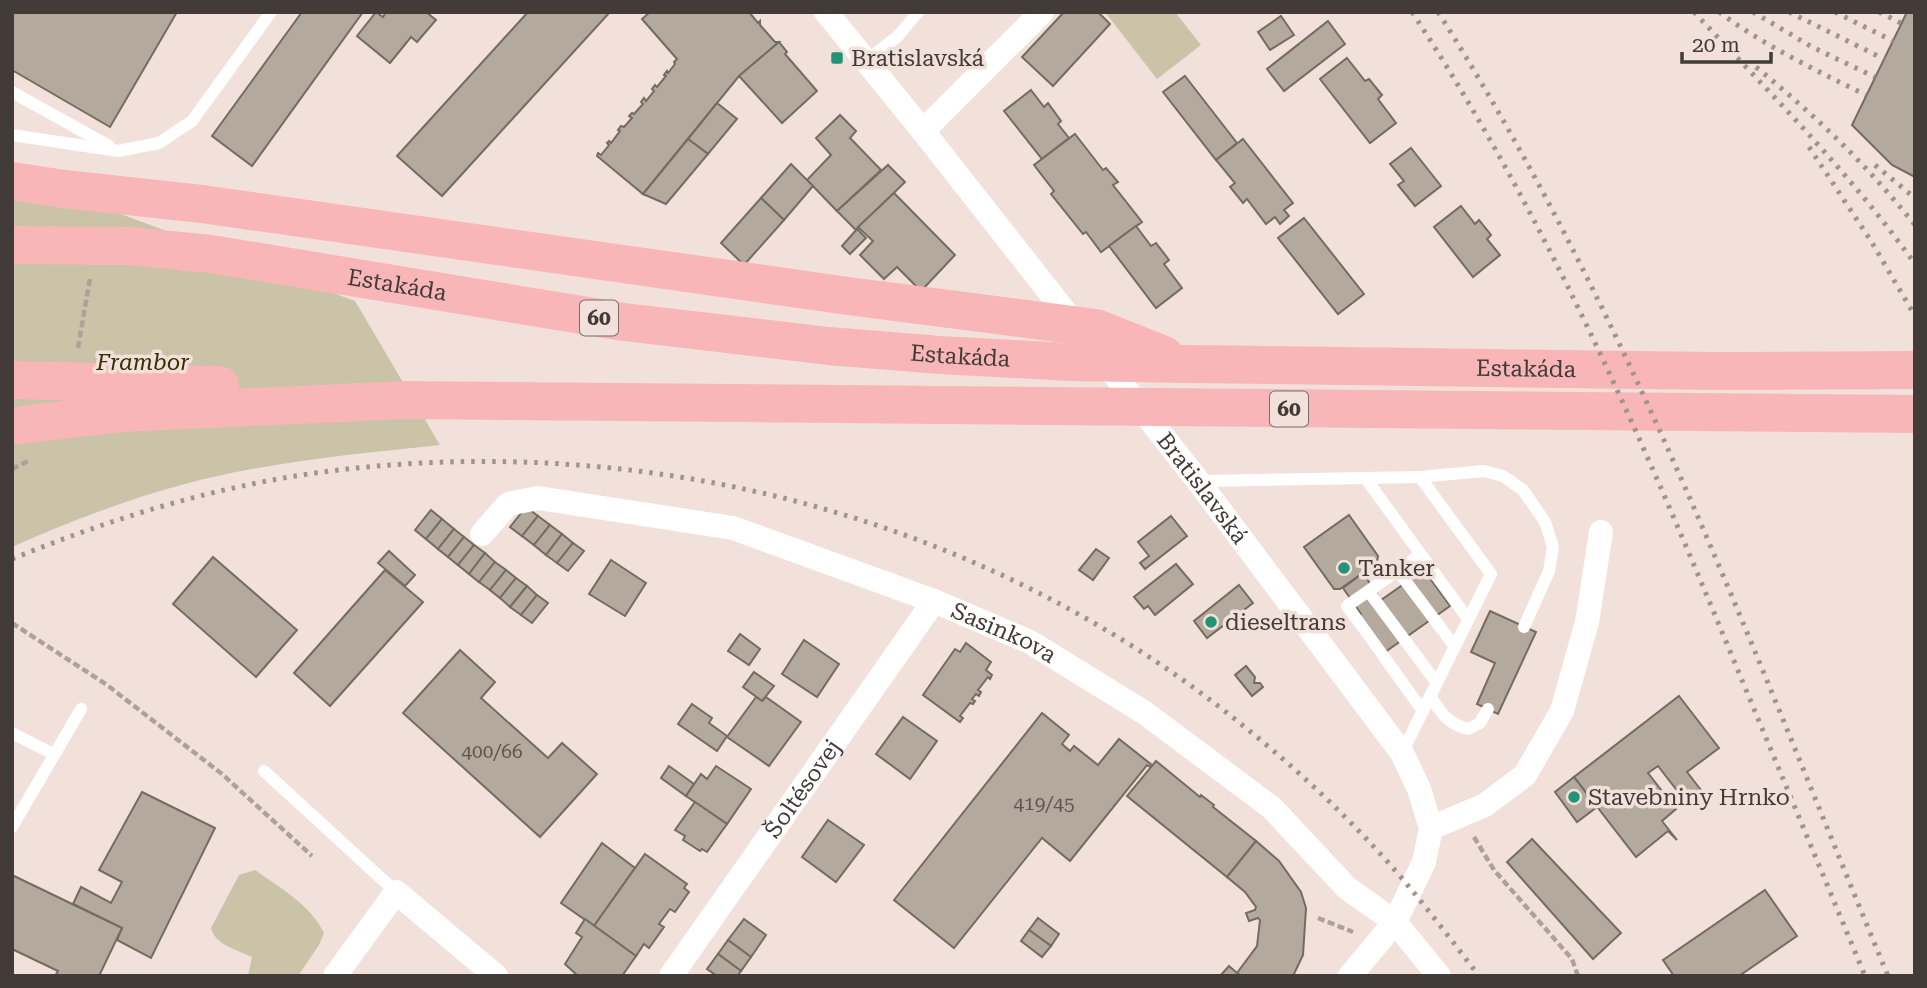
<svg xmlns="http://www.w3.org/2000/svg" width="1927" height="988" font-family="'Roboto Serif',serif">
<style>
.green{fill:#cac3a8}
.building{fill:#b4a99d;stroke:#766b60;stroke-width:2}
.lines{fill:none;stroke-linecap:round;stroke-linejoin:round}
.path{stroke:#aea19c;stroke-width:4.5;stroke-dasharray:7 3.5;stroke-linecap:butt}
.service{stroke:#fff;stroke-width:12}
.minor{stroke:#fff;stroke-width:24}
.primary{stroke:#f8b6b8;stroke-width:38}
.rail{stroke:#a0948f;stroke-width:5;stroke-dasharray:3.5 7;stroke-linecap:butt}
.poi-dot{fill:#239374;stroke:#f2e1da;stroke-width:2.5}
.labels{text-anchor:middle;stroke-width:7;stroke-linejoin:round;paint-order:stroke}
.number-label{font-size:19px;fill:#5e5651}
.shield{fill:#f2e1da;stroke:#776d69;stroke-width:2}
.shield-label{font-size:21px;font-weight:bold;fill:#423b38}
.poi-label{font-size:23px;fill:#423b38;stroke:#f2e1da;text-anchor:start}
.street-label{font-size:23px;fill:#423b38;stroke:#f2e1da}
.park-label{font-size:23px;font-style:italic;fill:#3a2f00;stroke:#f2e1da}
</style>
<rect width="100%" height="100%" fill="#f2e1da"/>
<g class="green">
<path d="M1105,12h70l26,33 -44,34z"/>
<path d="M12,192l79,11 264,98 85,144c-76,8 -152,15 -227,32 -69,16 -136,41 -201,70z"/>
<path d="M255,870c25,18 55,34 69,63l-5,12 -21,31h-50l4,-19c-14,-7 -37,-12 -41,-29l28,-53z"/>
</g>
<g class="building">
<path d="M12,12h165l-67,115 -98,-57z"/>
<path d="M302,12h61l-111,154 -40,-30z"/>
<path d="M376,12l7,5 3,-5h40l10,8 -19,22 -6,-5 -21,26 -33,-27z"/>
<path d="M528,12h82l-168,184 -45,-40z"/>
<path d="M650,12h99l9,11 2,-2v4l15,17h4l-40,34 -96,118 -46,-38 1,-3 3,2 8,-10 -2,-2 2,-2 2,2 9,-12 -2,-1 3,-4 3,1 8,-9 -3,-2 3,-3 2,1 9,-10 -2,-2 3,-4 2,3 8,-10 -2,-2 3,-4 2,2 9,-11 -2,-1 3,-4 1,2 7,-9 -1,-2 3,-3 -35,-40z"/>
<path d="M1064,12h34l12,12 -57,62 -31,-29z"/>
<path d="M1907,12h8v165l-23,-12 -40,-40z"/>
<path d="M1281,16l13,19 -24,15 -12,-18z"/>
<path d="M1328,21l17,23 -61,47 -17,-22z"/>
<path d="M779,42l8,10 -2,2 32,37 -35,32 -43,-47z"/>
<path d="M1347,58l18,23 4,-2 13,16 -4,4 18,24 -26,20 -50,-64z"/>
<path d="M1185,76l52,67 -21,17 -53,-68z"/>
<path d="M1031,90l13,17 4,-4 13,18 -3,3 11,14 -27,21 -38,-48z"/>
<path d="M717,103l20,16 -29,35 -20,-15z"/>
<path d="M840,115l16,16 -6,7 31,32 -44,41 -30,-31 24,-25 -15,-17z"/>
<path d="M1075,134l28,36 3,-2 12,14 -5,3 29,37 -41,30 -15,-20 -3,2 -32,-40 3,-3 -20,-26z"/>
<path d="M688,139l20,15 -42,50 -23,-10z"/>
<path d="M1243,139l50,64 -9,7 5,6 -9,8 -5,-7 -9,7 -19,-25 -4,4 -13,-16 5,-4 -19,-23z"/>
<path d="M1411,148l30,38 -26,20 -17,-21 6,-4 -14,-17z"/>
<path d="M791,164l22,22 -29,34 -23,-22z"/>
<path d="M888,165l17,17 -49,48 -19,-19z"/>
<path d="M894,193l61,62 -34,36 -24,-24 -13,12 -24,-24 13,-14 -15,-14z"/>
<path d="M761,198l23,22 -40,45 -23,-22z"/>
<path d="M1461,206l14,18 4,-4 12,15 -4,4 13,16 -27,22 -39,-50z"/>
<path d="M1304,218l60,76 -26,20 -60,-76z"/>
<path d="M1136,226l15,20 5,-3 13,17 -5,4 18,24 -26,20 -47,-62z"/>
<path d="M857,229l9,9 -16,16 -8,-8z"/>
<path d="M526,507l12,9 -16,20 -12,-9z"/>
<path d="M431,510l11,9 -16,20 -11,-9z"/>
<path d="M1349,515l29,41 -1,7 -37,26h-6l-30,-42z"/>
<path d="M538,516l12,9 -16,20 -12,-9z"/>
<path d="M1171,516l16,20 -42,33 -5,-6 9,-7 -11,-14z"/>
<path d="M442,519l12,10 -16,20 -12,-10z"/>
<path d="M550,525l12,9 -16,21 -12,-10z"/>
<path d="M454,529l10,8 -16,20 -10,-8z"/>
<path d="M562,534l11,9 -16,20 -11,-8z"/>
<path d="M464,537l10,8 -16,20 -10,-8z"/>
<path d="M573,543l11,8 -16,20 -11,-8z"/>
<path d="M474,545l11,8 -16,21 -11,-9z"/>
<path d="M1096,549l13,9 -16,22 -14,-10z"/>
<path d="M389,551l26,24 -10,11 -27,-23z"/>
<path d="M485,553l10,9 -16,20 -10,-8z"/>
<path d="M213,557l84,73 -41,47 -83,-73z"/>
<path d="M611,560l35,23 -21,33 -36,-22z"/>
<path d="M495,562l11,8 -16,20 -11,-8z"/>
<path d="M1176,564l17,20 -38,31 -7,-9 -4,3 -10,-12z"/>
<path d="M385,570l38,32 -93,104 -36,-33z"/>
<path d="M506,570l10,8 -16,20 -10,-8z"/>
<path d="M1424,570l26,36 -72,51 -26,-36 9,-7 -18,-26 20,-15 18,27z"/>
<path d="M516,578l11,8 -17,21 -10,-9z"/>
<path d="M1239,585l14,18 -46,35 -13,-17z"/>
<path d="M527,586l10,9 -16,20 -11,-8z"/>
<path d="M537,595l11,8 -16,20 -11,-8z"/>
<path d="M1490,611l46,21 -38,82 -21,-10 18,-41 -24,-11z"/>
<path d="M740,634l20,15 -11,16 -21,-14z"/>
<path d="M804,640l35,24 -22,33 -35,-23z"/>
<path d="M966,643l25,19 -5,8 6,5 -2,4 -2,-2 -10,13 3,2 -2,4 -3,-2 -4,5 3,2 -2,3 -3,-1 -10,13 3,2 -3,4 -37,-27 32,-46 5,3z"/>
<path d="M460,650l35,32 -14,16 67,60 14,-15 35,31 -57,63 -137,-124z"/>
<path d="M1246,666l9,11 -1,6h6l3,4 -11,9 -17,-21z"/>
<path d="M754,672l20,14 -12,15 -19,-14z"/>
<path d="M1679,696l40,52 -32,24 14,18 -15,12 -28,-36 -10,7 28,36 -14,12 15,19 -9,-9 -32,26 -62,-80z"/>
<path d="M756,697l6,4 4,-4 35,25 -32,44 -42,-29z"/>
<path d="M692,704l20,14 -3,5 18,13 -10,15 -39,-27z"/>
<path d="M1042,713l27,22 -7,9 8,7 4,-5 24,19 21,-26 33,26 -2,2 -3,-2 -77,96 -28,-23 -88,110 -60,-48z"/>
<path d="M903,717l34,24 -27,38 -34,-25z"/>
<path d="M1156,761l44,36 1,-2 13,10 -1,2 43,34 -29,36 -100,-81z"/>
<path d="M669,766l25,18 -8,12 -25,-18z"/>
<path d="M716,766l35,23 -24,35 -41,-28 15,-22 6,5z"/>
<path d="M1574,777l23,30 -20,15 -22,-30z"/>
<path d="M142,792l73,36 -64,130 -34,-18 5,-12 -49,-24 8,-17 30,16 11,-21 -23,-12z"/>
<path d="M695,802l32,22 -20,28 -5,-3 -2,2 -17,-11 2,-4 -10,-6z"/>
<path d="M828,820l36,25 -28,37 -34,-25z"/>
<path d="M1532,839l89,94 -28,26 -86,-97z"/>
<path d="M1256,841l23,20 22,31 5,16 -3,47 -10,21h-52l-4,-3 20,-27 3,-26 -2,-2 -9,3 -3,-8 9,-3 1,-3 -11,-15 -18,-15z"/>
<path d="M602,843l33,25 -41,58 -33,-23z"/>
<path d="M645,854l42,30 -3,4 5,4 -14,20 -5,-3 -11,15 5,3 -15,21 -5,-4 -8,12 -42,-30z"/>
<path d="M12,875l110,53 -23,48h-44l3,-5 -46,-22z"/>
<path d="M1765,890l32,46 -58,40h-65l-11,-16z"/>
<path d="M1038,918l21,16 -8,12 -22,-16z"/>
<path d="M585,919l51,37 -14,20h-44l-13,-12 17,-27 -6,-4z"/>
<path d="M744,919l22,16 -15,22 -23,-17z"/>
<path d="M1029,930l22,16 -9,11 -21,-16z"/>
<path d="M728,940l23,17 -10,14 -23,-17z"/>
<path d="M718,954l23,17 -4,5h-20l-10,-7z"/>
<path d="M1229,966l8,7 4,3h-21z"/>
</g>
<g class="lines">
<g class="path">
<path d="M78,348l12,-70"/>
<path d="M12,469l18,-9"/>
<path d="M12,623l95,62 115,89 90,82"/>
<path d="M1474,837l20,33 78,89 6,17"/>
<path d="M1318,918l35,14"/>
</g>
<g class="service">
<path d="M866,61l32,-25 20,-24"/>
<path d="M12,92l97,54"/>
<path d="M12,135l106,16 41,-8 33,-22 79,-109"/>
<path d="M1420,477l64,-6 19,5 20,14 22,32 8,25 -4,24 -25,56"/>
<path d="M1366,479l102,140"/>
<path d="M1198,481l222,-4 71,97 -89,179"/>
<path d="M1420,555l-73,51 76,105"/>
<path d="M1398,571l57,76"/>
<path d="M1369,592l67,90"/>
<path d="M1430,696c11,17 18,28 38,33l12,-6 8,-14"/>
<path d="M12,733l41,21"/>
<path d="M264,771l132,121"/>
<path d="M12,827l69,-118"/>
</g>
<g class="minor">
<path id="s1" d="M826,12l97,119 275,350 204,272 17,36 12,39 -7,34 -29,60 -45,54"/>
<path d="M923,131l119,-119"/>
<path id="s2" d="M482,534l26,-30 30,-6 195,30 201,73 96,41 115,71 127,95 75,80 48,34 44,54"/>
<path d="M1431,828l54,-23 40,-30 37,-64 25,-89 14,-90"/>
<path d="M335,976l61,-84 100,84"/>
<path id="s3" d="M671,976l263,-375"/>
</g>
<g class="primary">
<path d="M12,181l52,8 138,15 646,92 248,32 68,27"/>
<path id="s4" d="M12,245l117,1 82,8 413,68 204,24 112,9 130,7 119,2 526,7 200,-1"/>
<path d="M12,380l208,5"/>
<path d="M12,426l111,-13 279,-13 1513,14"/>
</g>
<g class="rail">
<path d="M1412,12c130,198 225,415 315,632 46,111 92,221 138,332"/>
<path d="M1438,12c191,301 314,637 450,964"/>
<path d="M1694,12c76,81 156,161 221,252"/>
<path d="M1719,12c46,34 96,58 147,83"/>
<path d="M1753,12l59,35 63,30"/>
<path d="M1789,12l95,47"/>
<path d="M1835,12l58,29"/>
<path d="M1879,12l22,11"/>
<path d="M1756,67c62,51 109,96 159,158"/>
<path d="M1809,147l62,94 44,75"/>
<path d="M1875,165l40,33"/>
<path d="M12,559c98,-40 198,-71 303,-86 326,-45 668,42 926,251 51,41 100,86 145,136 33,37 63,77 93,116"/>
</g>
</g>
<g class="poi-dot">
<rect x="830" y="51" width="14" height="14" rx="3.5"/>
<circle cx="1344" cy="568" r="7"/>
<circle cx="1211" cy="622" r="7"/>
<circle cx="1574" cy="797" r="7"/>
</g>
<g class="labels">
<g class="number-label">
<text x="492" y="758">400/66</text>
<text x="1044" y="810">419/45</text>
</g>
<g class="shield">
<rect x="580" y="300.5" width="38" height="35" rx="5"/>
<rect x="1270" y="391.5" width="38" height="35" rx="5"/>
</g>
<g class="shield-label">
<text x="599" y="325">60</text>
<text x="1289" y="416">60</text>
</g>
<g class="poi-label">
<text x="851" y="66">Bratislavská</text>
<text x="1358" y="576">Tanker</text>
<text x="1225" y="630">dieseltrans</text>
<text x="1588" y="805">Stavebniny Hrnko</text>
</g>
<g class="street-label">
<text dy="8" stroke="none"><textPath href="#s4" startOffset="388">Estakáda</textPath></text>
<text dy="8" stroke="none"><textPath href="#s4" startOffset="956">Estakáda</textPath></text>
<text dy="8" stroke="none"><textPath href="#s4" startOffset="1522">Estakáda</textPath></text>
<text dy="8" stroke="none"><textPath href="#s1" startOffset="607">Bratislavská</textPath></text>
<text dy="8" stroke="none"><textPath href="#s2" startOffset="558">Sasinkova</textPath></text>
<text dy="8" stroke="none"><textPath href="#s3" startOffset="229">Šoltésovej</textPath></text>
</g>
<g class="park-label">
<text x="143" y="370">Frambor</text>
</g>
</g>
<rect width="1927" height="988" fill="none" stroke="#423b38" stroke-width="28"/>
<path d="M1682 52v10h89v-10" fill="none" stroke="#423b38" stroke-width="3.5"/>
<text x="1692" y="52" font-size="21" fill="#423b38" stroke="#f2e1da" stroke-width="5" paint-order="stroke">20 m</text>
</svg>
